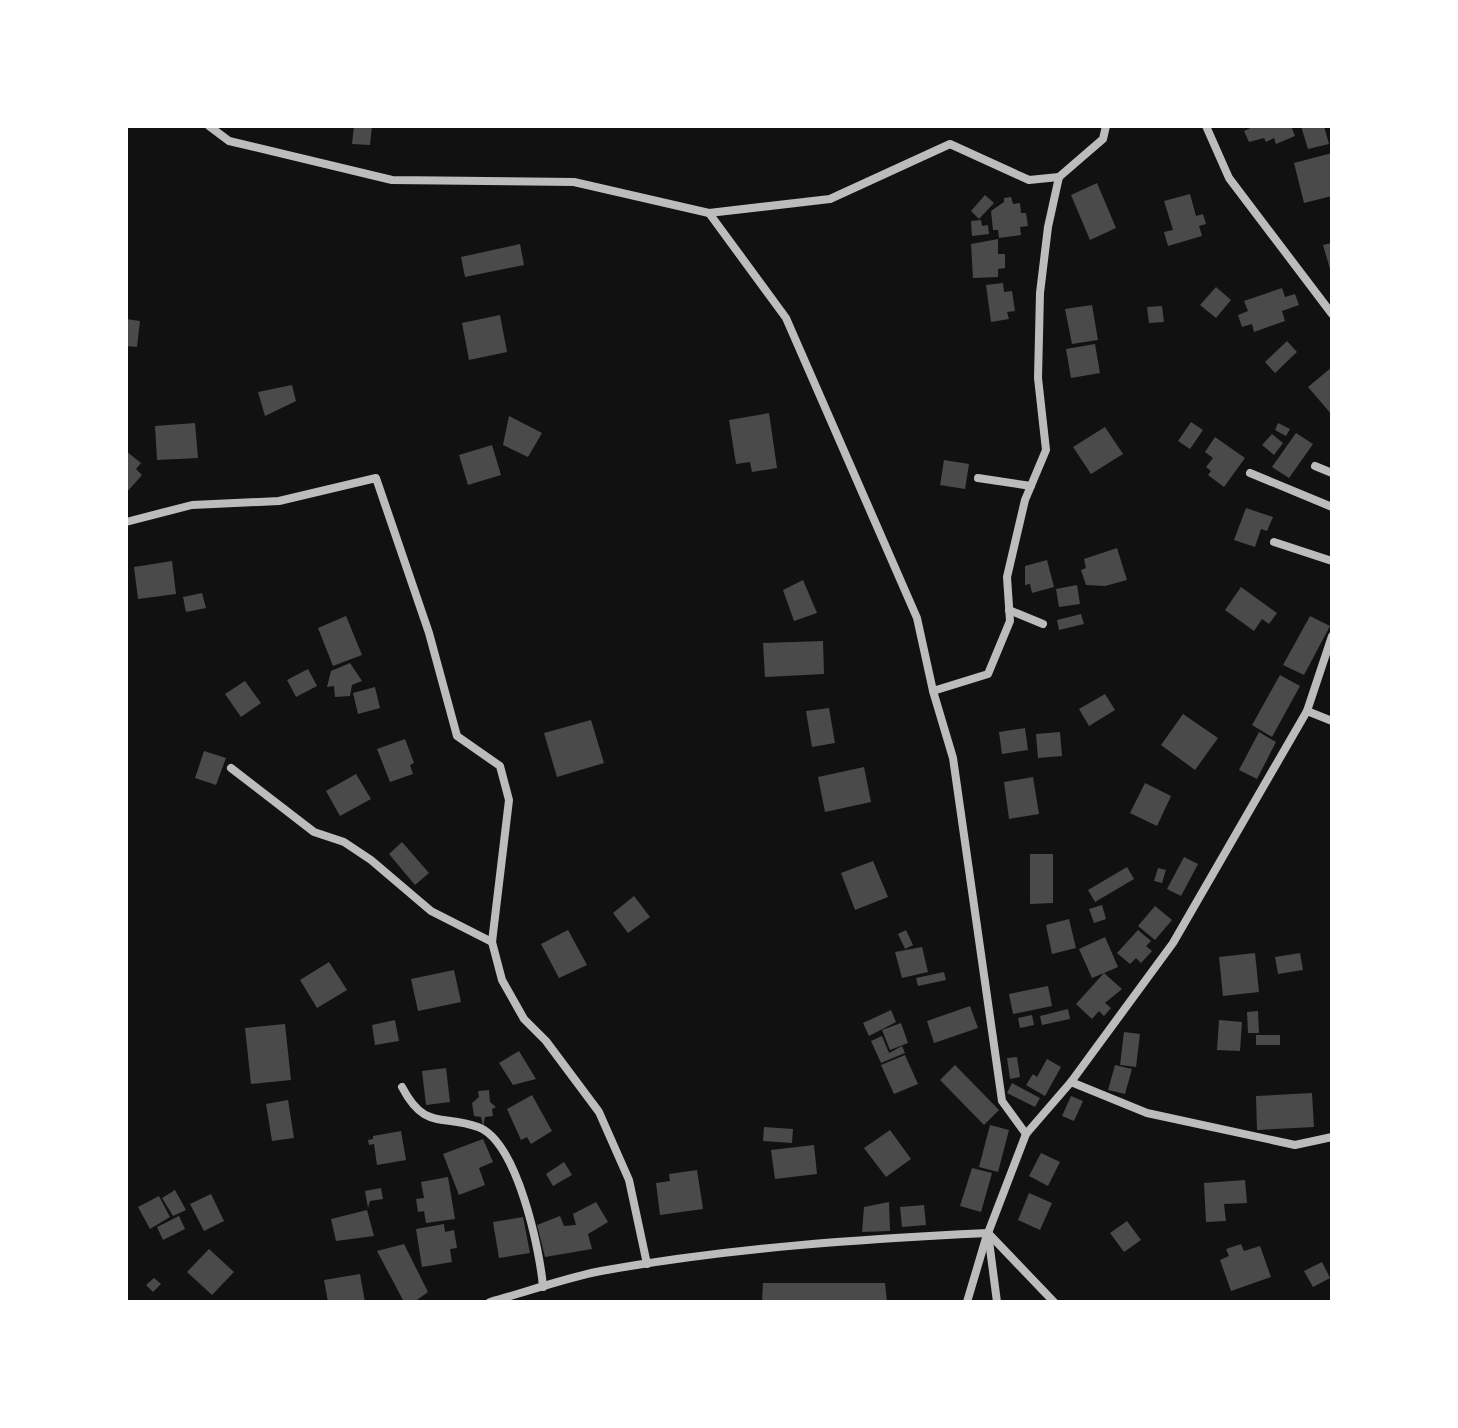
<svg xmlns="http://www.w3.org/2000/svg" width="1458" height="1428" font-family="'PT Sans',sans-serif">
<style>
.building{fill:#4a4a4a}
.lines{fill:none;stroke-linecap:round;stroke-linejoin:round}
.minor{stroke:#bcbcbc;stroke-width:8}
</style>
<rect width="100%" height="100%" fill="#111"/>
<g class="building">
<path d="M354,126h18l-2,19 -18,-1z"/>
<path d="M1255,126h36l4,10 -19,8 -2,-6 -8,4 -2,-4 -15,4 -5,-11z"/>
<path d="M1301,126h23l5,18 -21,5z"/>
<path d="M1332,153v43l-28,7 -10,-40z"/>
<path d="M1097,183l19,45 -26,12 -19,-45z"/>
<path d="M1190,194l6,22 7,-2 3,10 -7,2 3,10 -34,10 -4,-14 9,-2 -9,-29z"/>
<path d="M985,195l9,8 -15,16 -8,-8z"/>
<path d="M1011,197l2,7 7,-1 1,10h5l2,13 -8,1 1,8 -22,3 -1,-8h-5l-2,-19 13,-9v-4z"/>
<path d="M981,220l1,6 6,-1 1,9 -17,2 -1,-15z"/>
<path d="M998,239v15h7v14l-7,1v8l-25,1 -2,-34z"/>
<path d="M1332,243v25l-2,1 -7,-24z"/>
<path d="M520,244l4,21 -59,12 -4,-20z"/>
<path d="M1003,283l1,9 8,-1 3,20 -8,1 2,7 -18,3 -5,-37z"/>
<path d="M1216,287l15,13 -15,18 -16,-13z"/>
<path d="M1282,288l3,9 10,-3 4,11 -17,6 3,10 -31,11 -2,-8 -10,3 -4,-12 10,-4 -4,-10z"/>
<path d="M1092,305l6,35 -26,4 -7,-35z"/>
<path d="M1162,306l2,16 -15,1 -2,-16z"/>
<path d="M500,315l7,37 -38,8 -7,-37z"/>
<path d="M126,319l14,2 -3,26 -11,-1z"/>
<path d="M1287,341l10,11 -22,21 -10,-11z"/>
<path d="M1095,344l5,29 -29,5 -5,-29z"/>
<path d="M1332,367v48l-24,-28z"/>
<path d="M292,385l4,16 -31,15 -7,-24z"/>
<path d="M769,413l8,55 -25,4 -2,-10 -14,2 -7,-44z"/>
<path d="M509,416l33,17 -14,24 -25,-12z"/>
<path d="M1191,422l12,8 -13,19 -12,-8z"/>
<path d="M195,423l3,35 -41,2 -2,-34z"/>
<path d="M1278,423l12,6 -4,7 -11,-6z"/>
<path d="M1105,427l18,27 -32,20 -18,-27z"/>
<path d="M1296,433l17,11 -24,34 -17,-11z"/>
<path d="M1272,434l11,9 -9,12 -12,-10z"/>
<path d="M1215,437l30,21 -21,29 -16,-12 3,-4 -5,-4 7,-9 -8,-6z"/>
<path d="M492,445l9,30 -33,10 -9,-30z"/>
<path d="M126,451l15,12 -5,6 6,6 -16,18z"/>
<path d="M944,460l25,4 -4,25 -25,-4z"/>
<path d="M1246,508l27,9 -6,14 -6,-2 -6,18 -21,-7z"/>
<path d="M1117,548l10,32 -22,6 -19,-1 -5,-15 5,-2 -2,-9z"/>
<path d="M1047,560l7,27 -22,6 -2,-9 -5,1v-19z"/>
<path d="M172,561l4,33 -38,5 -4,-32z"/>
<path d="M803,580l14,33 -23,8 -11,-31z"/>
<path d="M1077,585l3,19 -21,3 -3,-18z"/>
<path d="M1241,587l36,26 -8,11 -7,-5 -8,12 -29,-21z"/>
<path d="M202,593l4,15 -20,4 -3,-15z"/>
<path d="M1081,614l3,10 -25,6 -2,-10z"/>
<path d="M346,616l16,39 -29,11 -15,-38z"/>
<path d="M1310,616l20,10 -26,49 -21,-10z"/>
<path d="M823,641l1,33 -59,3 -2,-34z"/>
<path d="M350,663l12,18 -10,4 -2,11 -15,1 -1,-11 -7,1 4,-16z"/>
<path d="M308,669l9,17 -21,11 -9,-17z"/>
<path d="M1280,675l20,11 -28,51 -20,-12z"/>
<path d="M245,681l16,22 -20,14 -16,-23z"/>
<path d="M375,687l5,21 -22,6 -5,-21z"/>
<path d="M1105,694l10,16 -26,16 -10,-17z"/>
<path d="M829,708l6,35 -23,4 -6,-36z"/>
<path d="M1183,714l35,24 -23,32 -34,-25z"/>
<path d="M591,720l13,43 -47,14 -13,-44z"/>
<path d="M1025,728l3,22 -26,4 -3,-22z"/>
<path d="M1060,732l2,24 -24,2 -2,-24z"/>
<path d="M1259,732l17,10 -19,37 -18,-9z"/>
<path d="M405,739l9,24 -4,2 3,9 -23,8 -13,-33z"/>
<path d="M204,751l22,7 -10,27 -21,-7z"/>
<path d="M864,767l7,35 -46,10 -7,-35z"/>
<path d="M356,774l15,25 -31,17 -14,-25z"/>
<path d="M1033,777l6,37 -30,5 -5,-37z"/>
<path d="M1145,783l26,13 -14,30 -27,-13z"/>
<path d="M402,842l27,31 -14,12 -26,-31z"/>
<path d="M1030,854h23v49l-23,1z"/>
<path d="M1184,857l14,7 -17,32 -14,-7z"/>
<path d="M873,861l15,36 -33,13 -14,-37z"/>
<path d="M1127,867l7,12 -39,23 -7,-12z"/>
<path d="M1158,868l8,2 -4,13 -8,-2z"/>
<path d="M634,896l16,21 -22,16 -15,-20z"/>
<path d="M1102,905l4,14 -12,4 -5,-14z"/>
<path d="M1155,906l17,14 -17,20 -17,-14z"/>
<path d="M1069,919l7,29 -24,6 -6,-29z"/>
<path d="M568,930l19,35 -28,13 -18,-34z"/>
<path d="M906,930l7,15 -8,4 -7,-15z"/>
<path d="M1138,930l13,11 -5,5 6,5 -11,12 -5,-5 -6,6 -13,-11z"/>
<path d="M1105,937l13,30 -14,6 18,16 -17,14 6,5 -7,8 -5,-5 -7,8 -16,-15 28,-31 -12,5 -13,-29z"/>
<path d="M922,947l6,25 -26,6 -7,-26z"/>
<path d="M1255,953l4,39 -36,4 -4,-39z"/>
<path d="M1300,953l3,17 -25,4 -3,-17z"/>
<path d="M329,962l18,28 -30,18 -17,-28z"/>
<path d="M454,970l7,32 -43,9 -7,-32z"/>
<path d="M944,972l2,8 -28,6 -2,-8z"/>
<path d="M1048,986l4,20 -39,8 -4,-20z"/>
<path d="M970,1006l8,22 -44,15 -7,-22z"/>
<path d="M1068,1009l2,10 -28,6 -2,-9z"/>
<path d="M891,1010l5,12 -27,14 -6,-13z"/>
<path d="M1258,1011l1,22h-11l-1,-21z"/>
<path d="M1032,1015l2,10 -14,3 -2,-10z"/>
<path d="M395,1020l4,21 -24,4 -3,-20z"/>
<path d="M1219,1020l23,2 -2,29 -23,-1z"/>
<path d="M901,1023l7,20 -18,7 -8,-20z"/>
<path d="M285,1024l6,56 -40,4 -6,-56z"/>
<path d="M1124,1032l16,2 -4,33 -16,-2z"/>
<rect x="1256" y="1035" width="24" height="10"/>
<path d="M882,1036l7,17 13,-7 3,7 -24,10 -10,-22z"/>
<path d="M519,1051l17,28 -23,6 -14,-22z"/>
<path d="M905,1055l13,29 -24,10 -13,-29z"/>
<path d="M1017,1057l3,20 -10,2 -3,-21z"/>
<path d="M1047,1059l14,8 -16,29 -19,-11 7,-11 4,3z"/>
<path d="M955,1065l44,45 -15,15 -44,-45z"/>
<path d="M1115,1065l17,4 -7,25 -17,-4z"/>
<path d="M446,1068l4,34 -24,3 -4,-34z"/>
<path d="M1012,1083l28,15 -5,9 -28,-14z"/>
<path d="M489,1090l1,12 6,5 -4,2 1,7 -8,1 -2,10 -2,-10 -7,-1 -2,-13 7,-6 -1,-6z"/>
<path d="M1312,1093l2,34 -57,3 -1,-34z"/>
<path d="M532,1095l20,36 -21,13 -4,-7 -6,3 -14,-31z"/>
<path d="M1071,1096l12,5 -9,20 -12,-5z"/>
<path d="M288,1100l6,38 -22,3 -6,-37z"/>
<path d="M990,1125l19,5 -11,42 -19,-5z"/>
<path d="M764,1127l29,2 -1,14 -29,-2z"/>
<path d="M890,1130l21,29 -25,18 -22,-29z"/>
<path d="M401,1131l5,29 -29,5 -3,-21 -5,1 -1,-5 5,-1v-3z"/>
<path d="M483,1139l10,23 -14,6 6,17 -26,10 -16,-41z"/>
<path d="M814,1145l3,29 -42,5 -4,-29z"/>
<path d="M1041,1153l19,9 -12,24 -19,-10z"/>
<path d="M564,1162l8,13 -19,11 -7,-12z"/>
<path d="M972,1168l20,5 -11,39 -21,-6z"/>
<path d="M697,1170l6,39 -43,6 -4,-32 14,-2 -1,-7z"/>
<path d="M448,1177l7,42 -29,4 -2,-12 -6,1 -2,-13 8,-1 -3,-16z"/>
<path d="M1245,1180l2,23 -23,1 2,17 -20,1 -2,-39z"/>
<path d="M381,1188l2,11 -13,2 -2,7 -3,-17z"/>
<path d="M175,1190l11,20 -13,6 -11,-18z"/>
<path d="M1029,1193l23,10 -12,27 -22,-10z"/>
<path d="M211,1194l13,27 -20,10 -14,-27z"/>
<path d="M159,1196l11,21 -20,12 -12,-22z"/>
<path d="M596,1202l12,20 -20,12 4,15 -47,8 -8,-32 23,-9 4,10 12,-1 -3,-11z"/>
<path d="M889,1202l1,29 -28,1 2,-25z"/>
<path d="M924,1205l2,20 -24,2 -2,-20z"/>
<path d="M367,1210l7,26 -38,5 -5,-22z"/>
<path d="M179,1216l6,13 -22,11 -6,-13z"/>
<path d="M523,1217l7,36 -31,5 -6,-36z"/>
<path d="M1127,1221l14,19 -17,12 -14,-19z"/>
<path d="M444,1224l1,8 9,-2 3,18 -7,1 2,13 -30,5 -6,-38z"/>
<path d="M404,1244l24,48 -14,10h-10l-27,-51z"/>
<path d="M1241,1244l3,7 16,-5 11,31 -40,14 -11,-31 9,-4 -3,-7z"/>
<path d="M209,1249l25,23 -22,23 -25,-23z"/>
<path d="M1322,1262l8,16 -17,9 -9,-16z"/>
<path d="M360,1274l5,28h-37l-4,-22z"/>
<path d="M154,1278l7,6 -8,8 -7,-7z"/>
<path d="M763,1283h122l2,19h-125z"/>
</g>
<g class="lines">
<g class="minor">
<path d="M209,126l20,15 163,39 182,2 135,31 77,105 131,300 16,73 20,67 49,343 24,33"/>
<path d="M1206,126l23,52 103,136"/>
<path d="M709,213l121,-14 120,-55 79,36 30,-3 44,-38 3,-13"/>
<path d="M1315,466l17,7"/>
<path d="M1250,473l82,34"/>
<path d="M978,478l53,8"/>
<path d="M126,522l66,-17 87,-4 97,-23 53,155 28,103 43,30 9,34 -17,142 10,38 22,39 22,22 53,71 30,68 18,84"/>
<path d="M1274,542l58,19"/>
<path d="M1009,610l34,14"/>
<path d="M933,691l55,-17 22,-53 -3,-44 18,-77 21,-50 -8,-72 2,-85 8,-66 11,-50"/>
<path d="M1307,711l25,10"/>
<path d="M231,768l83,64 30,10 27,18 60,51 61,31"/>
<path d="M1071,1082l76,31 148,32 37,-8"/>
<path d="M402,1087c23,44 40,27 76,40 39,14 62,123 65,160"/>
<path d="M490,1302c37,-10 74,-24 111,-31 128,-23 258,-32 387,-38l66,69"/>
<path d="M967,1302l19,-64"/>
<path d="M997,1302l-9,-69 38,-99 45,-52 102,-139 134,-232 25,-75"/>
</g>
</g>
<rect width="1458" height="1428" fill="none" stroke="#ffffff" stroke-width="256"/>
</svg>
